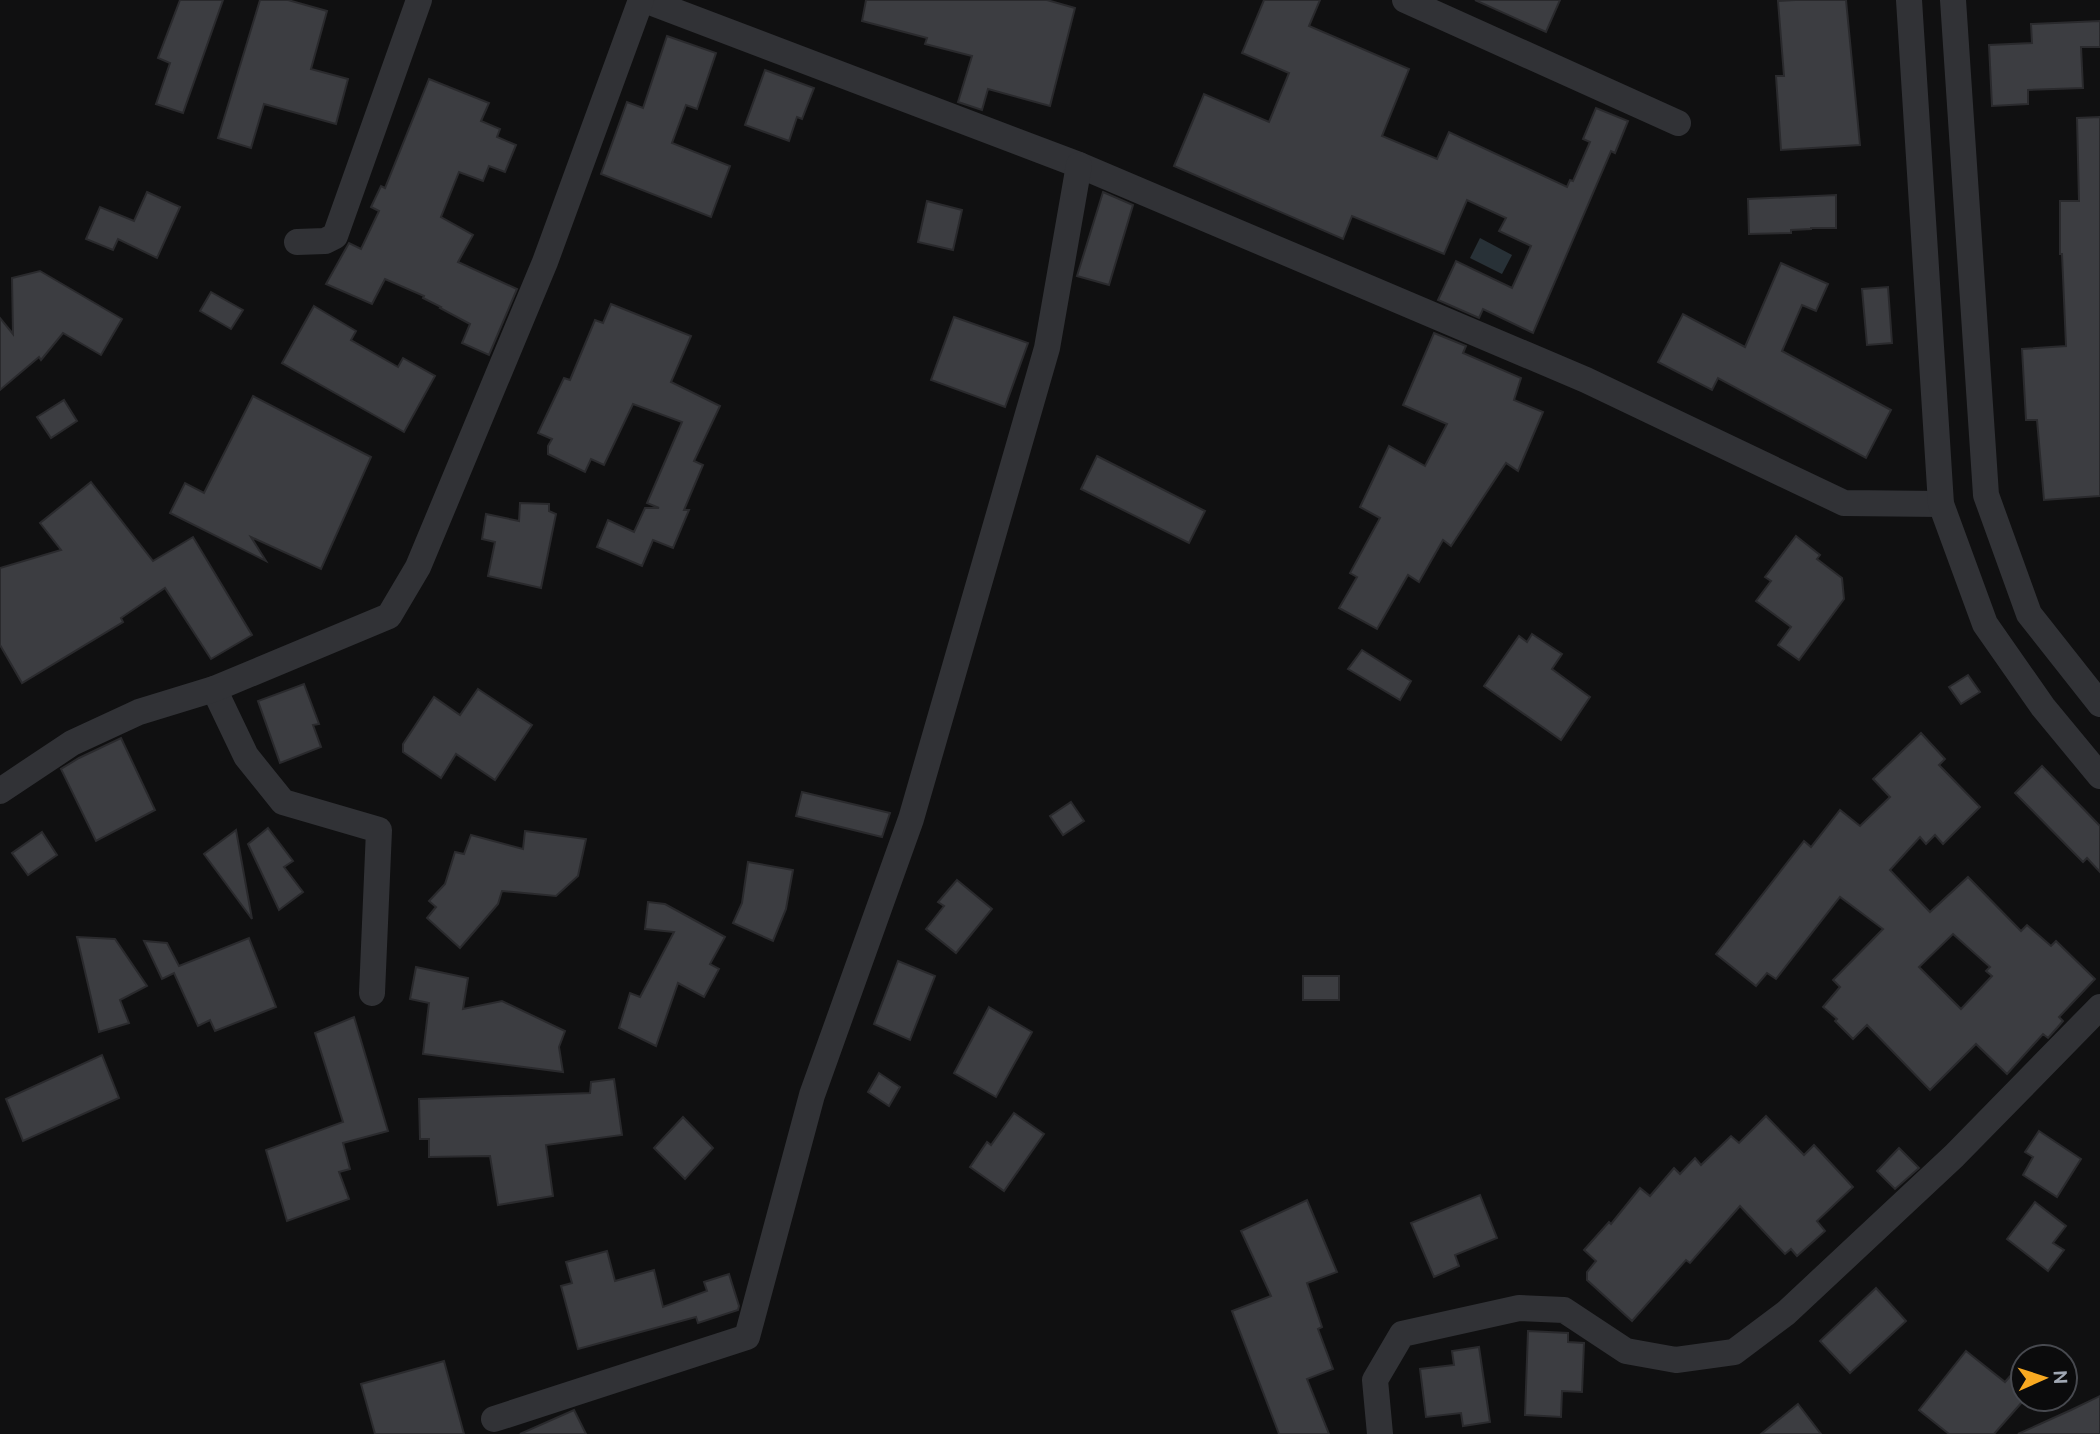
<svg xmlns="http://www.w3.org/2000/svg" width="2100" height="1434" font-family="Ubuntu,sans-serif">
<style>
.water{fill:#283137}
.building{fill:#3c3d41;stroke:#2a2a2d;stroke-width:2;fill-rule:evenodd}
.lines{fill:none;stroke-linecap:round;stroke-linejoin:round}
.minor{stroke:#313236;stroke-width:26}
</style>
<rect width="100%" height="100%" fill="#101011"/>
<path class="water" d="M1480,238l32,17 -10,19 -32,-16z"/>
<g class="building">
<path d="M180,0h43l-40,113 -27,-9 14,-41 -12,-5z"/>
<path d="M260,0h28l39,11 -16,58 37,10 -12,45 -72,-20 -13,44 -33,-10z"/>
<path d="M866,0h181l28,8 -25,98 -62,-17 -6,21 -24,-8 14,-46 -47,-12 2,-6 -65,-17z"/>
<path d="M1264,0h56l-11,26 100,43 -27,67 55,23 12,-27 118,55 3,-7 3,1 17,-39 -7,-3 13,-31 32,13 -13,32 -4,-2 -78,182 -50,-24 -4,9 -41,-18 18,-39 56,27 19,-42 -32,-15 7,-13 -39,-18 -23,54 -92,-38 -9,23 -169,-73 30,-72 65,28 20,-49 -47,-20z"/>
<path d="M1475,0h85l-14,32z"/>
<path d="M1795,0h51l14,145 -79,5 -5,-74h8l-6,-75z"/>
<path d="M2100,21v26h-19l2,41 -55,2v14l-36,2 -3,-61 43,-2 -1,-19z"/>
<path d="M667,36l49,17 -19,56 -11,-4 -14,38 58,23 -19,51 -110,-43 26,-72 16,6z"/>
<path d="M765,70l49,18 -12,31 -5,-2 -8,24 -44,-16z"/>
<path d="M429,79l60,24 -8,18 19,8 -3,8 19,8 -11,27 -16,-6 -6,15 -24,-9 -18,45 32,18 -15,27 59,27 -28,66 -27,-12 8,-19 -30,-16 1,-1 -18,-9 1,-2 -39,-17 -13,25 -46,-20 23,-41 12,6 18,-38 -8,-4 10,-21 4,2z"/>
<path d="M2100,117v379l-56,4 -7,-80h-11l-4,-71 44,-3 -4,-92h-2v-53h19l-2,-83z"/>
<path d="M147,192l33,15 -23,51 -39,-19 -5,11 -27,-11 14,-32 34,14z"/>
<path d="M1103,192l30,13 -24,80 -32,-9z"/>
<path d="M1836,195v33h-25v1l-20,1v3l-42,1 -1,-35z"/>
<path d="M927,201l35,9 -9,40 -35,-8z"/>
<path d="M1781,263l47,21 -12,27 -14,-6 -20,46 109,59 -25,48 -148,-80 -6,12 -54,-28 25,-48 62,33z"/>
<path d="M40,271l82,48 -21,36 -38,-22 -22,27 -2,-3 -39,33v-72l13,16 -1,-56z"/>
<path d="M1888,287l4,56 -25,2 -5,-56z"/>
<path d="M211,292l32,18 -12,19 -31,-18z"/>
<path d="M611,304l80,32 -20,46 49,24 -26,55 9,4 -19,45h5l-16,38 -20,-8 -11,26 -45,-19 11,-27 26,12 11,-24h14l-12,-5 35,-81 -49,-18 -29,61 -13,-6 -6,13 -37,-18v-8l4,-7 -14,-6 26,-55 6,2 25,-60 8,3z"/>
<path d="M314,306l42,25 -5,9 47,27 5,-9 32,18 -31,56 -122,-69z"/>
<path d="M954,317l74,26 -23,64 -74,-27z"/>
<path d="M1434,333l32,13 -3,7 58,25 -7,22 29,12 -25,59 -12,-8 -55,83 -8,-6 -24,42 -11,-7 -31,54 -38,-21 18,-31 -7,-4 30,-55 -20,-11 29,-61 36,20 22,-42 -44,-19z"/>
<path d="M253,396l118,61 -50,112 -70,-32 15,24 -96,-48 15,-30 19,10z"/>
<path d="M64,400l13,21 -26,17 -14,-21z"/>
<path d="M1097,456l108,55 -16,32 -108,-54z"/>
<path d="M91,482l62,79 40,-24 59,98 -41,24 -46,-71 -44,30 2,4 -101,61 -22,-38v-77l61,-18 -21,-27z"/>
<path d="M520,503l29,1v7l7,3 -15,74 -53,-12 7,-34 -13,-3 4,-25 33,7z"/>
<path d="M1796,536l24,19 -3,4 25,19 2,21 -45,61 -21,-15 13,-18 -35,-26 15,-20 -6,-4z"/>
<path d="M1532,634l30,20 -10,15 38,28 -29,43 -77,-54 35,-50 8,6z"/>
<path d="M1362,650l49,31 -11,19 -52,-31z"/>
<path d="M1968,675l12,17 -19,12 -12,-17z"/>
<path d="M304,684l15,40 -6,1 8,22 -41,16 -22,-62z"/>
<path d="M478,689l54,36 -37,55 -39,-26 -15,24 -38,-26v-8l31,-47 26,18z"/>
<path d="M1921,733l24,26 -6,6 41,42 -37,37 -8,-9 -9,9 -6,-7 -30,33 40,42 38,-35 53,54 6,-6 24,21 5,-5 39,38 -36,38 4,4 -6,7 -9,10 -5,-4 -36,40 -31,-30 -46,46 -63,-65 -14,14 -18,-18 2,-2 -14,-12 17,-20 -7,-7 50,-51 -43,-32 -64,82 -9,-6 -11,13 -40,-32 88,-113 7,6 29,-37 20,16 30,-29 -17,-18zM1953,934l37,33 -4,4 6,5 -31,33 -42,-42z"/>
<path d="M121,738l34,72 -59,31 -35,-72 18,-11z"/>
<path d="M2042,766l58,60v46l-13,-14 -4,4 -68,-69z"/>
<path d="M802,792l88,21 -8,24 -86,-21z"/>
<path d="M1071,802l13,19 -21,14 -13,-19z"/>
<path d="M268,828l25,33 -9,6 19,25 -24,18 -31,-66z"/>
<path d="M236,830l16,89 -48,-65z"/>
<path d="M525,831l61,8 -8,37 -22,20 -54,-5 -4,13 -38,44 -33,-30 9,-11 -7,-6 16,-17 10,-32 9,2 7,-19 52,14z"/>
<path d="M42,832l15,23 -29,20 -16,-22z"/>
<path d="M748,862l45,8 -7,39 -13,32 -40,-18 9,-20z"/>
<path d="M957,880l35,29 -36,44 -30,-24 18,-23 -6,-4z"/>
<path d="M648,902l17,2 60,33 -15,27 9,5 -15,28 -26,-14 -22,63 -37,-18 11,-35 10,4 34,-65 -29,-3z"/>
<path d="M77,937l38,2 32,47 -27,14 9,23 -30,9z"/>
<path d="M249,938l27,69 -61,24 -5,-11 -12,6 -24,-53 -12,6 -18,-38 23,2 12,23z"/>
<path d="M898,961l37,15 -25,64 -36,-16z"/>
<path d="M416,967l52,11 -5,31 39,-8 63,30 -6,16 4,25 -140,-18 6,-51 -19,-4z"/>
<rect x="1303" y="976" width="36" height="24"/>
<path d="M989,1007l43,25 -36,65 -42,-24z"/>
<path d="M354,1017l34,114 -45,12 7,26 -11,3 10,27 -62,22 -21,-71 77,-28 -28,-89z"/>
<path d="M102,1055l17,43 -96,43 -17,-42z"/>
<path d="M879,1073l21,14 -11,19 -21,-14z"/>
<path d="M614,1079l8,56 -76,10 7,51 -55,9 -8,-49 -61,1v-18h-9l-1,-40 171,-6 1,-11z"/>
<path d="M1014,1113l30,21 -40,57 -34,-24 17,-25 4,3z"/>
<path d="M1766,1116l38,39 10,-10 39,42 -36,34 8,10 -28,25 -6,-7 -6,5 -45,-48 -50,57 -4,-3 -54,61 -45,-41v-8l9,-11 -12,-11 25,-28 2,2 29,-36 10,8 24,-28 6,6 15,-16 6,7 30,-29 8,7z"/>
<path d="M683,1117l30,31 -28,31 -31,-31z"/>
<path d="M2039,1131l42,28 -24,38 -34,-22 10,-18 -8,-5z"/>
<path d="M1899,1148l20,20 -24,21 -18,-18z"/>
<path d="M1480,1195l17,43 -42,17 4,11 -25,11 -23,-54z"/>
<path d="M1307,1200l30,72 -30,11 15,44 -4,2 15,40 -26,10 22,55h-50l-47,-123 39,-15 -30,-65z"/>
<path d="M2035,1202l31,24 -13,17 11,7 -16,21 -41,-32z"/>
<path d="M607,1251l8,30 39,-11 9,37 44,-16 -3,-9 25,-8 10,32 -1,4 -40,13 -2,-6 -118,32 -17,-63 11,-3 -6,-21z"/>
<path d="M1876,1288l30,33 -56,52 -30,-32z"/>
<path d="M1528,1331l40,2v9l16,1 -2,49 -20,-1 -1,26 -36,-2z"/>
<path d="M1479,1347l11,75 -27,4 -2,-13 -35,4 -6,-48 34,-4 -2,-14z"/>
<path d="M1966,1351l39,31 7,-8 11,11v16l-29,33h-45l-30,-24z"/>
<path d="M444,1361l20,73h-89l-14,-50z"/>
<path d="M2100,1396v38h-82l53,-24z"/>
<path d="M1798,1404l23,30h-60z"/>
<path d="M574,1410l12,24h-66z"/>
</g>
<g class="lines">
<g class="minor">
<path d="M645,0l434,165 507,215 258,123 97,1"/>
<path d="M1405,0l273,123"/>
<path d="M1909,0l32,504 44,120 58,83 57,69"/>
<path d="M1953,0l33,495 43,119 71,90"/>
<path d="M297,242l28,-1 10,-5 84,-236"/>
<path d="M214,689l32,67 37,46 96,28 -7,163"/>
<path d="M0,791l72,-48 67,-31 75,-23 175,-73 29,-49 127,-305 96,-262"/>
<path d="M494,1419l253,-82 65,-242 99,-276 136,-471 32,-183"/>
<path d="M1380,1434l-5,-54 27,-46 117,-26 45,2 62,41 50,9 58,-8 52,-39 168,-157 146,-149"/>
</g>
</g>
<g transform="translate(2044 1378) rotate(87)"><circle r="33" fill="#0b0b0c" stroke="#47494f" stroke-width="2"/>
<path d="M0-5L12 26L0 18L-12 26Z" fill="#f8a921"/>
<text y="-10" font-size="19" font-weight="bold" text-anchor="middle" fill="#a0a7b3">N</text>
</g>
</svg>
